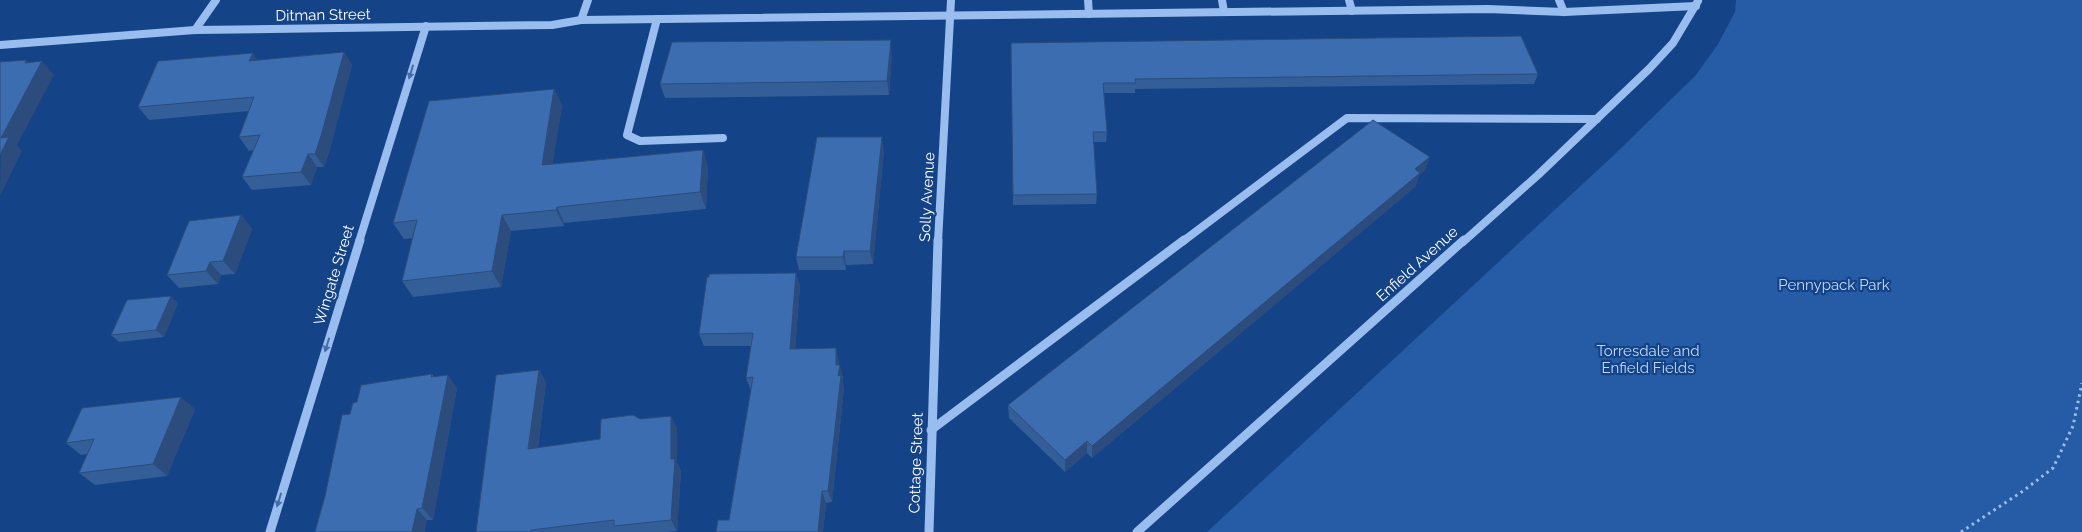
<svg xmlns="http://www.w3.org/2000/svg" width="2082" height="532" font-family="Raleway,sans-serif">
<style>
.green{fill:#265ca6}
.lines{fill:none;stroke-linecap:round;stroke-linejoin:round}
.path{stroke:#9abdef;stroke-width:3;stroke-dasharray:2.5 4;stroke-linecap:butt}
.minor-far1{stroke:#9abdef;stroke-width:8}
.minor{stroke:#9abdef;stroke-width:9}
.wall{fill:#345e98}
.shaded-wall{fill:#2b4c7c}
.building{fill:#3d6db1;stroke:#2b4c7c}
.oneway{fill:#436eab}
.labels{text-anchor:middle;stroke-width:4.5;stroke-linejoin:round;paint-order:stroke}
.street-label{font-size:15px;fill:#fff;stroke:#144387}
.park-label{font-size:15px;fill:#c0d9fb;stroke:#144387}
</style>
<rect width="100%" height="100%" fill="#144387"/>
<path class="green" d="M1736,0h346v532h-875l407,-377 82,-80 22,-31 17,-32z"/>
<g class="lines">
<path class="path" d="M1961,532l62,-41 30,-23 20,-42 9,-43"/>
<g class="minor-far1">
<path d="M1088,0l1,14"/>
<path d="M1222,0l2,12"/>
<path d="M1349,0l3,11"/>
<path d="M1559,0l5,12"/>
<path d="M657,19l-30,116 13,6 83,-3"/>
<path d="M581,20l7,-20"/>
<path d="M195,30l21,-30"/>
<path d="M0,45l195,-15 357,-5 29,-5 907,-11 76,3 132,-6"/>
<path d="M359,242l67,-216"/>
<path d="M938,242l13,-242"/>
<path d="M1182,242l165,-124 250,1"/>
<path d="M1463,242l75,-67 111,-106 24,-26 25,-42"/>
</g>
<g class="minor">
<path d="M931,430l253,-190"/>
<path d="M270,532l90,-292"/>
<path d="M929,532l9,-292"/>
<path d="M1137,532l327,-292"/>
</g>
</g>
<g class="wall">
<path d="M1011,43l527,31 -4,10 -399,5v4h-31l3,39 -1,10h-12l3,52 -1,10 -83,1z"/>
<path d="M344,52l8,13 -22,84 -6,18h-7l-6,18 -59,5 -10,-13 12,-27 -5,1 -10,-14 10,-26 -100,9 -11,-13 120,-47z"/>
<path d="M892,54l-3,41 -224,3 -5,-14z"/>
<path d="M554,89l8,17 -10,58 156,3 -2,42 -142,14v3l-53,5 -10,56 -88,10 -11,-16 11,-43 -9,1 -11,-16z"/>
<path d="M884,151l-11,113 -27,1v5h-47l-3,-13z"/>
<path d="M1425,171l-6,4 -4,12 -323,271 -5,-5 -22,19 -56,-54 -1,-13z"/>
<path d="M241,215l11,14 -17,45 -14,1 -3,9 -39,4 -12,-13z"/>
<path d="M796,273l4,13 -5,63 44,12v4l4,13 -1,3 2,7 -12,114 -6,1 -3,29h-107l13,-12 22,-129 -5,-13 5,-32h-47l-5,-12z"/>
<path d="M178,303l-14,34 -45,5 -8,-7z"/>
<path d="M539,370l7,12 -8,66 62,-9 40,-20 37,9v34l4,9 -4,60 -10,1h-191z"/>
<path d="M432,374l2,3 23,11 -24,132h-6l-102,-24 25,-82 7,-12z"/>
<path d="M195,409l-28,67 -72,9 -16,-12 8,-19 -6,1 -15,-12z"/>
</g>
<g class="shaded-wall">
<path d="M891,40l1,14 -3,41 -2,-14z"/>
<path d="M344,52l8,13 -22,84 -6,18 -9,-13z"/>
<path d="M253,53l9,13 -13,-5z"/>
<path d="M26,60l10,11 6,-10 12,14 -37,70 5,6 -22,45 1,-58z"/>
<path d="M554,89l8,17 -12,76 -8,-17z"/>
<path d="M882,137l2,14 -11,113 -3,-13z"/>
<path d="M703,150l5,17 -2,42 -6,-17z"/>
<path d="M308,154l9,13 -6,18 -10,-13z"/>
<path d="M1430,157l-5,14 -6,4 -4,12 -323,271v-12z"/>
<path d="M557,207l7,16v3l-8,-16z"/>
<path d="M241,215l11,14 -17,45 -12,-13z"/>
<path d="M502,215l9,16 -10,56 -9,-16z"/>
<path d="M844,251l2,14v5l-3,-13z"/>
<path d="M210,262l11,13 -3,9 -12,-13z"/>
<path d="M796,273l4,13 -6,76 -4,-13z"/>
<path d="M171,296l7,7 -14,34 -8,-7z"/>
<path d="M836,348l3,13v10l1,-6 4,23 -12,114 -4,-11z"/>
<path d="M539,370l7,12 -10,79 -8,-12z"/>
<path d="M448,375l9,13 -24,132 -11,-12z"/>
<path d="M181,397l14,12 -28,67 -14,-12z"/>
<path d="M671,416l6,12v34l4,9 -4,60 -6,-11z"/>
<path d="M1087,441v12l-22,19v-12z"/>
<path d="M822,491l4,12 -3,29h-5z"/>
<path d="M417,509l10,11 -2,12h-13z"/>
</g>
<g class="building">
<path d="M1521,36l17,38 -403,5 1,4h-33l4,49h-14l4,62 -84,1 -2,-152z"/>
<path d="M891,40l-4,41 -227,3 12,-42z"/>
<path d="M344,52l-23,84 -6,18h-7l-7,18 -59,5 18,-42 -21,2 15,-40 -116,10 20,-46 95,-8 -4,8z"/>
<path d="M26,60l-1,3 17,-2 -41,77 8,-1 -9,18v-93z"/>
<path d="M554,89l-12,76 161,-15 -3,42 -143,15 -1,3 -54,5 -10,56 -90,10 15,-61 -24,3 36,-122z"/>
<path d="M1373,120l57,37 -15,12 5,4 -328,273 -5,-5 -22,19 -57,-55z"/>
<path d="M817,137h65l-12,114h-26l-1,6h-47z"/>
<path d="M241,215l-18,46 -13,1 -4,9 -39,4 22,-54z"/>
<path d="M796,273l-6,76 46,-1v17h4l-2,11 3,-1 -13,116h-6l-4,41h-102l2,-12h11l24,-143 -7,1 7,-45 -54,1 8,-57h2v-3z"/>
<path d="M171,296l-15,34 -45,5 16,-35z"/>
<path d="M539,370l-11,79 72,-10 1,-20 32,-4 7,4 31,-3v43h4l-4,61 -57,6v-6l-83,10 -1,2h-54l20,-157z"/>
<path d="M432,374l-1,3 17,-2 -26,133 -5,1 -5,23h-97l10,-36 17,-81 8,-1 3,-11 4,-1 4,-17z"/>
<path d="M181,397l-28,67 -74,9 15,-34 -28,4 16,-35z"/>
</g>
<defs><path id="oneway-solid" d="M-6-.8H1V-3.2L6.5 0L1 3.2V.8H-6Z" transform="scale(1.25)"/></defs>
<g class="oneway">
<use href="#oneway-solid" transform="translate(411 72) rotate(107)"/>
<use href="#oneway-solid" transform="translate(327 345) rotate(107)"/>
<use href="#oneway-solid" transform="translate(279 500) rotate(107)"/>
</g>
<g class="labels">
<g class="street-label">
<text transform="translate(323 15) rotate(-1)" y="5">Ditman Street</text>
<text transform="translate(927 197) rotate(-87)" y="5">Solly Avenue</text>
<text transform="translate(1417 264) rotate(-42)" y="5">Enfield Avenue</text>
<text transform="translate(334 275) rotate(-73)" y="5">Wingate Street</text>
<text transform="translate(916 463) rotate(-88)" y="5">Cottage Street</text>
</g>
<g class="park-label">
<text x="1834" y="290">Pennypack Park</text>
<text x="1648" y="356">Torresdale and<tspan x="1648" dy="17">Enfield Fields</tspan></text>
</g>
</g>
</svg>
